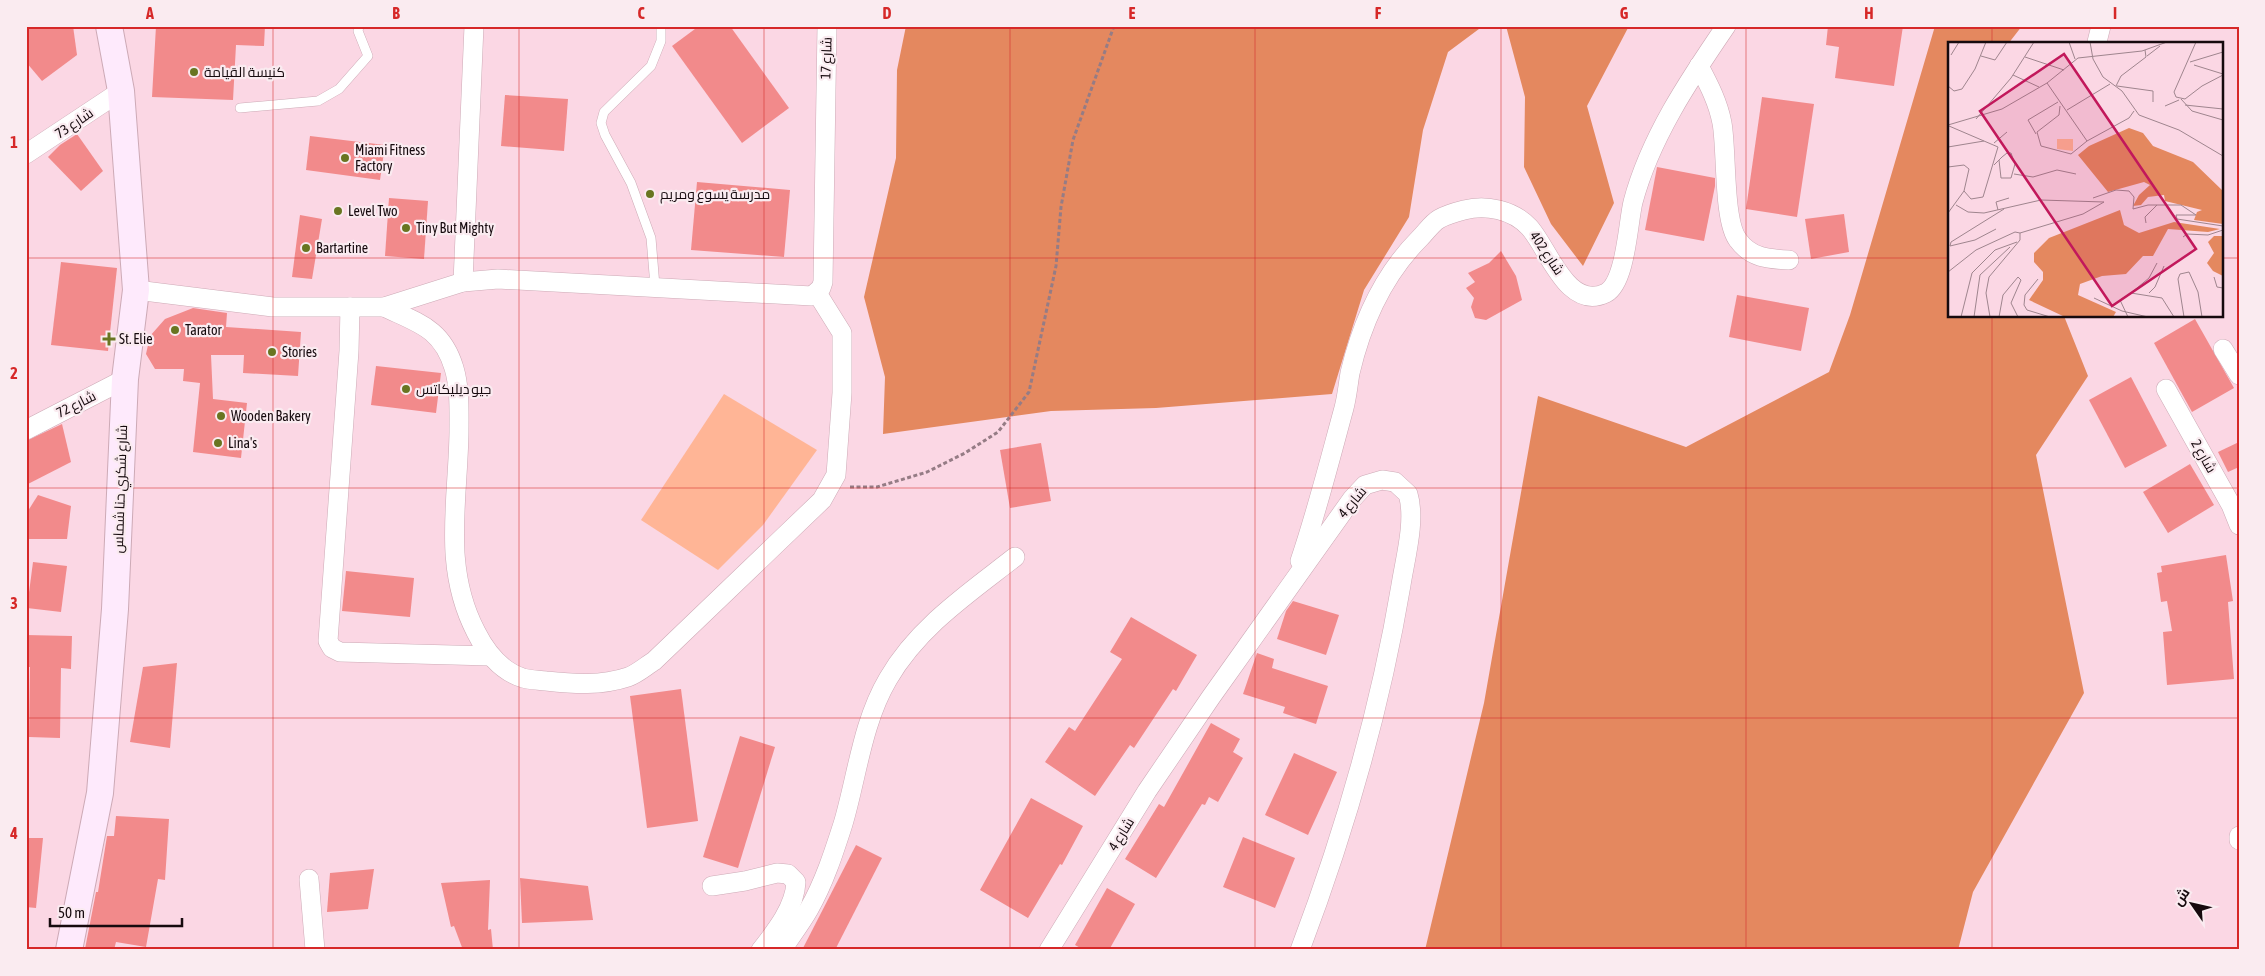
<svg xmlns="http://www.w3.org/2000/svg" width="2265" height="976" font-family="'Asap Condensed',Cairo,sans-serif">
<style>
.green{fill:#ffb596}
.forest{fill:#e4885f}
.building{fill:#f28a8b}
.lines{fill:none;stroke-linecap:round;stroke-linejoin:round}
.lane-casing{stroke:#cdaab6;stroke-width:10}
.street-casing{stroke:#cdaab6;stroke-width:20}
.secondary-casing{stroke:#cdaab6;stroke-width:28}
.path{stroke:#957c85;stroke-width:3;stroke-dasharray:4 2.5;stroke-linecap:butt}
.lane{stroke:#fff;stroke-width:9}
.street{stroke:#fff;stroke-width:19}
.secondary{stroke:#feeafc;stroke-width:26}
.grid{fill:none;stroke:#d62828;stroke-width:1;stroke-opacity:0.55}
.poi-dot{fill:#697521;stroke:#faebf0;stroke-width:2}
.labels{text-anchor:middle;stroke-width:4.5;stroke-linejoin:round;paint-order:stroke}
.street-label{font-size:14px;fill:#160a0e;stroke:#faebf0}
.poi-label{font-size:14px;fill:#160a0e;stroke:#faebf0;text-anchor:start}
.inset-road{fill:none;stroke:#9f858e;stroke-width:1}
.view{fill:#c2185b;fill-opacity:0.15;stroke:#c2185b;stroke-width:2.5}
.inset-edge{fill:none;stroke:#160a0e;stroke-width:2.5}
.neatline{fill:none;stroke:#d62828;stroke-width:2}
.grid-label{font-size:16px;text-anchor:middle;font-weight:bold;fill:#d62828}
</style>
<rect width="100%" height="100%" fill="#fbd7e4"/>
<path class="green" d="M724,394l93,56 -54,75 -45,45 -77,-50z"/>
<g class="forest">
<path d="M906,26h577l-35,26 -25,78 -14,87 -45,73 -32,104 -176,14 -105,3 -168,23 2,-57 -21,-80 32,-139 1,-88z"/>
<path d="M1506,26h123l-42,80 27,97 -31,63 -32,-42 -27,-57 1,-70z"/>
<path d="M1935,26h87l-14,18h-59v272h115l24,60 -52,79 48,238 -111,199 -15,58h-533l59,-247 54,-307 148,51 143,-75 21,-57z"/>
</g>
<g class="building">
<path d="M30,26h43l4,29 -35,26 -16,-19v-29z"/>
<path d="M156,26h109l-1,20 -28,-1 -3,55 -81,-3z"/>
<path d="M699,26h31l59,82 -47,35 -70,-97z"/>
<path d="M1828,26h75l-9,60 -59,-8 4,-31 -13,-2z"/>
<path d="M505,95l63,4 -4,52 -63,-5z"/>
<path d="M1762,97l52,7 -17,113 -51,-8z"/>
<path d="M77,134l26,37 -22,20 -33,-34 12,-12z"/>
<path d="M310,136l75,9 -5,35 -74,-10z"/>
<path d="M1657,167l58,11v8l-11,55 -59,-11z"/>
<path d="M697,182l93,8 -6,67 -93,-7z"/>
<path d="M389,198l39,3 -4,58 -39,-3z"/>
<path d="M1844,214l5,38 -38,7 -6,-40z"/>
<path d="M300,215l22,4 -10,60 -20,-2z"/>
<path d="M1501,251l15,25 6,24 -36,20 -11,-2 -4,-11 3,-9 -8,-10 9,-6 -7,-9 21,-10z"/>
<path d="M61,262l56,6 -9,83 -57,-6z"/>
<path d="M1737,295l72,13 -8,43 -72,-14z"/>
<path d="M193,308l34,5 -1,14 75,5 -3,44 -55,-3 1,-18h-33l2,44 34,4 -6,55 -48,-6 7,-69 -17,-2 1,-12h-29l-9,-15 4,-18 15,-17z"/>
<path d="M2195,319l39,69 -42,24 -38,-69z"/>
<path d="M376,366l65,7 -5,40 -65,-8z"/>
<path d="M2131,377l36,69 -42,22 -36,-68z"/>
<path d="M62,424l9,38 -45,23v-44z"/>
<path d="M2239,442v25l-11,5 -10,-20z"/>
<path d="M1041,443l10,58 -41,7 -10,-58z"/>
<path d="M2190,464l24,41 -46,28 -25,-41z"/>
<path d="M38,495l33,11 -4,33h-41v-25z"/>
<path d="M2226,555l7,46 -5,1 6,77 -67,6 -4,-53 9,-1 -5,-30 -6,1 -4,-29 5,-1 -1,-6z"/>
<path d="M33,562l34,4 -6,46 -34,-4z"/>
<path d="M346,571l68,7 -4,39 -68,-6z"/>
<path d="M1293,601l46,14 -13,40 -49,-16 9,-28z"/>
<path d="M1131,617l66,38 -21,36 -3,-2 -39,59 -4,-3 -35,51 -50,-34 24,-35 6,4 47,-72 -12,-7z"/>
<path d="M26,635l46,1 -1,33 -10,-1 -1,70 -31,-1 1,-70h-4z"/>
<path d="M1257,653l17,6 -2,9 56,18 -12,38 -33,-11 2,-6 -42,-13z"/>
<path d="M177,663l-7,85 -40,-6 13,-75z"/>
<path d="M681,689l17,132 -51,7 -17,-132z"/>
<path d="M1211,723l29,16 -7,13 10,6 -25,44 -9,-5 -4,8 -3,-1 -46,74 -31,-19 34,-55 5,3z"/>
<path d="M740,736l35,11 -37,121 -35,-11z"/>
<path d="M1294,753l43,19 -29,63 -43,-20z"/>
<path d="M1031,798l52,28 -21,39 -2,-1 -32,54 -48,-28z"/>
<path d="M116,816l53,3 -4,61 -7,-1 -12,68 -30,-5 -2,8 -29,-1 11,-57h2l9,-56h7z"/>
<path d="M1243,837l52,21 -20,50 -52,-21z"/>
<path d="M26,838h17l-7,70 -10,-1z"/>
<path d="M856,845l26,13 -47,92h-33z"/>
<path d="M374,869l-6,40 -41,3 3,-39z"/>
<path d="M520,878l68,8 5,34 -71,3z"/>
<path d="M490,880l-2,50 3,-1 2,21h-30l-9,-24 -3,1 -10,-44z"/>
<path d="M1107,888l28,16 -26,46h-25l-9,-5z"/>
</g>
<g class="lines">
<defs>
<g id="lane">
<path d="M240,108l78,-7 21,-12 29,-33 -10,-25 1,-5"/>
<path d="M655,286l-4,-48 -20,-55 -26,-48 -4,-12 3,-11 47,-46 10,-25v-15"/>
</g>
<g id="street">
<path d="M2097,42l4,-16"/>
<path d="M1699,66c10,19 19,36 23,57 5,27 1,98 16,117 13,18 30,19 51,20"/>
<path d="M26,154l95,-63"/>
<path d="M463,282l11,-256"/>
<path d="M136,290l137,17h111l79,-25 35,-3 314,17 9,-8 2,-6 4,-256"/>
<path d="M350,307l-1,44 -21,290 4,7 8,4 150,4"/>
<path d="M384,307c34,16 58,21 70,61 6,20 5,43 5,64 -1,70 -17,135 17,200 10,20 25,39 47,46 7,2 16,2 23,3 28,3 55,5 82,-4 9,-3 18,-11 26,-16l168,-161 14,-25 6,-82v-60l-25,-40"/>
<path d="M2223,349l16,26"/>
<path d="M2166,389l65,116 8,20"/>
<path d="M26,430l99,-51"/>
<path d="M1300,561c17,-50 30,-102 44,-153 3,-11 4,-23 6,-35 12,-51 33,-98 70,-135 6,-6 12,-15 19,-19 7,-4 17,-7 25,-9 22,-6 49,0 65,17 19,20 38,85 77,66 20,-11 22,-71 27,-91 17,-64 56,-122 93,-176"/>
<path d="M2239,836v4"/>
<path d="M309,879l6,71"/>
<path d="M712,886l33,-5 32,-8 11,1 8,8c-1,25 -20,49 -35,68"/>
<path d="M782,950c9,-14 19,-27 27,-41 15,-26 25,-57 34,-85 14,-47 19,-101 45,-145 30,-52 81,-86 127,-122"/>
<path d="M1049,950l98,-159 64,-94 141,-198 13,-14 17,-5 13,2 13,12c8,26 -3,65 -7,91 -21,125 -56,246 -101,365"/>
</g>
<path id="secondary" d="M69,950l31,-157 15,-184 10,-230 11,-89 -15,-199 -12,-65"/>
</defs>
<use href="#lane" class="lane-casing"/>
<use href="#street" class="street-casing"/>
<use href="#secondary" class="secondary-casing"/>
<path class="path" d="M850,487h27l50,-15 38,-19 33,-21 31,-40 27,-126 5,-59 12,-67 41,-114"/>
<use href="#lane" class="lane"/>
<use href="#street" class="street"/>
<use href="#secondary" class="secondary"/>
</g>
<path class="grid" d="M273,26v924M519,26v924M764,26v924M1010,26v924M1255,26v924M1501,26v924M1746,26v924M1992,26v18M26,258h1923M2221,258h18M1992,316v634M26,488h2213M26,718h2213"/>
<g class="poi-dot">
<circle cx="194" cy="72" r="5"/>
<circle cx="345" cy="158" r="5"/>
<circle cx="650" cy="194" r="5"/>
<circle cx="338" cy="211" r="5"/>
<circle cx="406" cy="228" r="5"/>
<circle cx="306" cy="248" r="5"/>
<circle cx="175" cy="330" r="5"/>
<path d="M106.5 331.5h5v5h5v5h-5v5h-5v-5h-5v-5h5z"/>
<circle cx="272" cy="352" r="5"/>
<circle cx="406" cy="389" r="5"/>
<circle cx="221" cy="416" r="5"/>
<circle cx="218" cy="443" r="5"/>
</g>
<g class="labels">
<g class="street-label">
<text transform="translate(826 58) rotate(-88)" y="5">شارع 17</text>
<text transform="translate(74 123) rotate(-34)" y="5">شارع 73</text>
<text transform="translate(1547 253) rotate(56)" y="5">شارع 402</text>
<text transform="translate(76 404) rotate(-27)" y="5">شارع 72</text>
<text transform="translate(2204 456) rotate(60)" y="5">شارع 2</text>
<text transform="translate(120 489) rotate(-88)" y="5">شارع شكري حنا شماس</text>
<text transform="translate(1352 502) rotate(-50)" y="5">شارع 4</text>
<text transform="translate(1121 834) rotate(-58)" y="5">شارع 4</text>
</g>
<g class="poi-label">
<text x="204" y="77">كنيسة القيامة</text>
<text x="355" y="155">Miami Fitness<tspan x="355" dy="16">Factory</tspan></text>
<text x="660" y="199">مدرسة يسوع ومريم</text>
<text x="348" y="216">Level Two</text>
<text x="416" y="233">Tiny But Mighty</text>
<text x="316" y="253">Bartartine</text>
<text x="185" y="335">Tarator</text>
<text x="119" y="344">St. Elie</text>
<text x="282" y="357">Stories</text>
<text x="416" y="394">جيو ديليكاتس</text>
<text x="231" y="421">Wooden Bakery</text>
<text x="228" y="448">Lina's</text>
</g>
</g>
<g transform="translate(1948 42)">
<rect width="275" height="275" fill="#fbd7e4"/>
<path d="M109,97h16v12l-16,-2z" fill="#ffb596"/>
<path d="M181,86l14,5 10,13 40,16 30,29v33l-29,-4 3,-8 5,-2 -37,-9 -1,-6 -16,2 -7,8 -8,1 6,-11 11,-10 -6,-3 -36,10 -30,-37 11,-9zM172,168l4,15 15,8 35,-11 46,7 -12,3 -40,-3 -15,27h-10l-17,18 -24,2 -22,8 -2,11 38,17 -3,5h-48l-36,-17 14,-20v-8l-9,-10v-9l15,-15zM266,194h9v40l-10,-5 -6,-8 7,-10 -6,-11z" fill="#e4885f"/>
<path class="inset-road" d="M121,0l6,17M142,0l3,17 10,18 19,14 17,24 40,15 44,26M248,0l-22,50 2,5 9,2 17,-13 21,-11M3,13l8,-13M33,14l14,4 12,-18M199,14l13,-10M77,15l39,13M242,20l33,-10M246,23l29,9M65,33l26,12M99,41l40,58 42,-23 5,-7M0,44l6,5 8,-2 13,-20 11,-27M168,44l5,-10 25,-19 -1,-7M169,44l36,5v11M233,57l11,12 31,9M237,63l38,4M112,64l-1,9 -22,17 4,14 30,8 16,-13M217,64l14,-6M119,68l43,-26M28,77l35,-41 23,-36M0,83l54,-16 45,-26 31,-25 64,-7 25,-9M1,84l49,21 -15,50 -12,2 -7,-8M88,92l-8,-14 30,-18M46,101l13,-11M0,105l36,-6M46,123l8,-8 5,-4h4l4,11 -4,14h-10l-2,-18M0,125l16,-2 5,4 -5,22 -16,22M66,132l19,3 24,-7 19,4M145,156l23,-8 13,1 5,6 -1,12 15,-4h33l15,10h-20l1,4 46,7M8,163l12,7 16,1 57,-13 63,2 -21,12 -63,19M50,168l-2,-8 13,-4M198,181l-1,-6 12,-12M48,187l-21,11 -25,6 1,-4 53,-33M235,195l4,-3 21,1 15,-5M0,230l28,-22 39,-18 5,1v7l-31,37 -3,16 4,24M266,235l3,10 6,1M90,237l-13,16 -1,10 3,5 23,7M183,251l18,-15 8,-15M201,251l6,-6 9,-21M146,256l28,13 26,6M13,275l11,-44 23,-23 22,-8M26,275l6,-42 30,-28M51,275l4,-22 15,-18 3,3 -10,23 7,14M180,275l-8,-17 11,-7 31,5 12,19M236,275l-6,-38 2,-5 9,-2 9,20 4,25"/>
<path class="view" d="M116,12l132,195 -84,57 -132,-195z"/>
<rect width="275" height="275" class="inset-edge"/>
</g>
<rect width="2265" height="976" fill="none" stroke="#faebf0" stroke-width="55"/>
<g transform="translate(2192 904) rotate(304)" stroke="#faebf0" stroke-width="4" paint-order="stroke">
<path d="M0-4L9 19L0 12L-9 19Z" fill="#160a0e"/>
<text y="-8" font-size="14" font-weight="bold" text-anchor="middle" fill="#160a0e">ش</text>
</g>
<path d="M50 918v8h132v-8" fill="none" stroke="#160a0e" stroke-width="2.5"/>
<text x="58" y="918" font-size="15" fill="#160a0e" stroke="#faebf0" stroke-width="4" paint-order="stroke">50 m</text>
<rect x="28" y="28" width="2210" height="920" class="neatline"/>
<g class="grid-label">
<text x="150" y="19">A</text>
<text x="396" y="19">B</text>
<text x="641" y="19">C</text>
<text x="887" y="19">D</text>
<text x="1132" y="19">E</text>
<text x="1378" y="19">F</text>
<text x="1624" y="19">G</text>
<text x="1869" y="19">H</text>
<text x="2115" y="19">I</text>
<text x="14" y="148">1</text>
<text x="14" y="379">2</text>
<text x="14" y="609">3</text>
<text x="14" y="839">4</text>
</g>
</svg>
